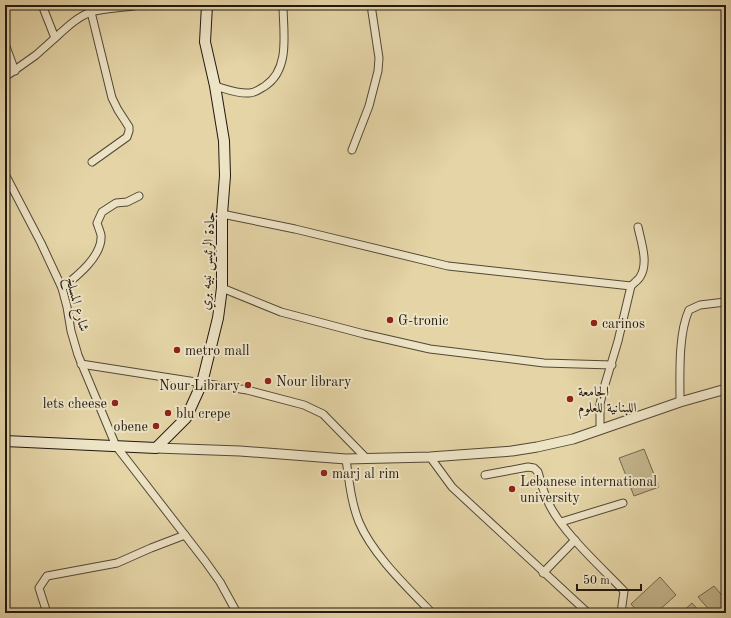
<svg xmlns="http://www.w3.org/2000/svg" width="731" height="618" font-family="'Old Standard TT',Amiri,serif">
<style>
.green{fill:#c3b48c;stroke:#72664e}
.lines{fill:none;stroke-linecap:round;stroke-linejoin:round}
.minor-casing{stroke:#524836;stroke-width:9}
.tertiary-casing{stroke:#524836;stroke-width:11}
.secondary-casing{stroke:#211910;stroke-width:12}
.minor{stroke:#ede3c5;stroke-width:7}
.tertiary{stroke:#ede3c5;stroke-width:9}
.secondary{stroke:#ede3c5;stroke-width:10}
.poi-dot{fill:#8f2418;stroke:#ede3c5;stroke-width:1.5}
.labels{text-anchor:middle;stroke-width:4;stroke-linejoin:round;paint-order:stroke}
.street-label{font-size:14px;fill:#211910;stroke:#ede3c5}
.poi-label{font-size:14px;fill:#211910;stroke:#ede3c5;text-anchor:start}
</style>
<rect width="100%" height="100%" fill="#e4d4a6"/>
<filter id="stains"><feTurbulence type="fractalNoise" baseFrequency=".005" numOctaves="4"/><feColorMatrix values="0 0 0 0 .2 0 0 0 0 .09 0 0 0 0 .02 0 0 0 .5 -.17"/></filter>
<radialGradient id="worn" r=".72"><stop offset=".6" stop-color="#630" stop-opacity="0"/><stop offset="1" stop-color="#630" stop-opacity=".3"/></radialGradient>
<g class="green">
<path d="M644,449l15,38 -25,9 -15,-38z"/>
<path d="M660,577l16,18 -20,18h-17l-8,-9z"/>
<path d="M714,586l12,14v13h-14l-14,-16z"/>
<path d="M692,603l9,10h-20z"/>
</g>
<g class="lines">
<defs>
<g id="minor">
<path d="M91,12l21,86 6,12 11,17v4l-2,6 -35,25"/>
<path d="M55,38c11,-10 22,-21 36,-26 13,-4 33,-4 47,-7"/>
<path d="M5,44l10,27"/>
<path d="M5,77l31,-22 19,-17 -13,-33"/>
<path d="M215,86c11,3 23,8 34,7 6,0 11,-4 16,-7 26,-17 18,-55 18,-81"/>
<path d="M352,150l17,-44 9,-35 1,-13 -8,-53"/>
<path d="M5,174l36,69 21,45 5,19 4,24 7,24 38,91 89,115 15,21 17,31"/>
<path d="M222,214l73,15 153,37 183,20 -13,55 -15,50 -3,13v26"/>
<path d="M631,286c3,-3 7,-6 9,-9 9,-14 1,-35 -2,-50"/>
<path d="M62,288c14,-11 41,-32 39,-53 -1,-4 -3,-9 -4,-12l5,-11 14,-9 11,-1 12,-6"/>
<path d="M222,288l59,24 83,22 66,15 114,14 68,2"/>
<path d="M81,364l166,26 57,15 19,9 43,44"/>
<path d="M680,402c0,-27 -2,-68 9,-92l11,-5 25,-3"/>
<path d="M430,457l22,30 136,126"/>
<path d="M346,459c3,21 5,43 13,63 14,33 48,65 73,91"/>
<path d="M485,475l43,-8 6,1 4,4c3,11 6,22 11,32 14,29 52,63 75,87l-3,22"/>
<path d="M561,522l62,-19"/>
<path d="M543,573l32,-33"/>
<path d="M47,613l-8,-25 8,-12 70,-13 34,-15 34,-13"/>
</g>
<path id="tertiary" d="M156,448l84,3 106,8 84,-2 82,-6 25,-4 36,-8 107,-37 46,-13"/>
<path id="secondary" d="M5,441l151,7 30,-30 16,-35 16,-65 4,-30v-74l3,-38 -1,-35 -9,-55 -10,-44 2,-37"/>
</defs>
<use href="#minor" class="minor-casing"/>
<use href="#tertiary" class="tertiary-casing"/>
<use href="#secondary" class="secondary-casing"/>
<use href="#minor" class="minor"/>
<use href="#tertiary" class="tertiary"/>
<use href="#secondary" class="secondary"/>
</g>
<g class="poi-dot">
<circle cx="390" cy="320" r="4"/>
<circle cx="594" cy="323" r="4"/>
<circle cx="177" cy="350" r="4"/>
<circle cx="268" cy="381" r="4"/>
<circle cx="248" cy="385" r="4"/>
<circle cx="570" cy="399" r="4"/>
<circle cx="115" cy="403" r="4"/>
<circle cx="168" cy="413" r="4"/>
<circle cx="156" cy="426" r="4"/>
<circle cx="324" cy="473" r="4"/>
<circle cx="512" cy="489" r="4"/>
</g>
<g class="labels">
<g class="street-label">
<text transform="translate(207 261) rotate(-87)" y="5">جادة الرئيس نبيه بري</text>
<text transform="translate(78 304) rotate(75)" y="5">شارع المسلخ</text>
</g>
<g class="poi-label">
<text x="398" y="325">G-tronic</text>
<text x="602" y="328">carinos</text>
<text x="185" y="355">metro mall</text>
<text x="276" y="386">Nour library</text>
<text x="240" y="390" text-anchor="end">Nour Library</text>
<text x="578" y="396">الجامعة<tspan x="578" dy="16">اللبنانية للعلوم</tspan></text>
<text x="107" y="408" text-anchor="end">lets cheese</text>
<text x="176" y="418">blu crepe</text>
<text x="148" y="431" text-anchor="end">obene</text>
<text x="332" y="478">marj al rim</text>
<text x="520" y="486">Lebanese international<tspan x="520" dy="16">university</tspan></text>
</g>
</g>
<rect width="731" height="618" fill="none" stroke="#e4d4a6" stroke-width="20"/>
<rect x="6" y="6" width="719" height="606" fill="none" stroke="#211910" stroke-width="2"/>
<rect x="10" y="10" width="711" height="598" fill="none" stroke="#211910"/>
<path d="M577 584v6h64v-6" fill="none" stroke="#211910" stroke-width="2"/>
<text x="583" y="584" font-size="12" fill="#211910" stroke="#ede3c5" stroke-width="3" paint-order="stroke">50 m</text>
<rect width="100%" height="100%" filter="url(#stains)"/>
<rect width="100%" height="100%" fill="url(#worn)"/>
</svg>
